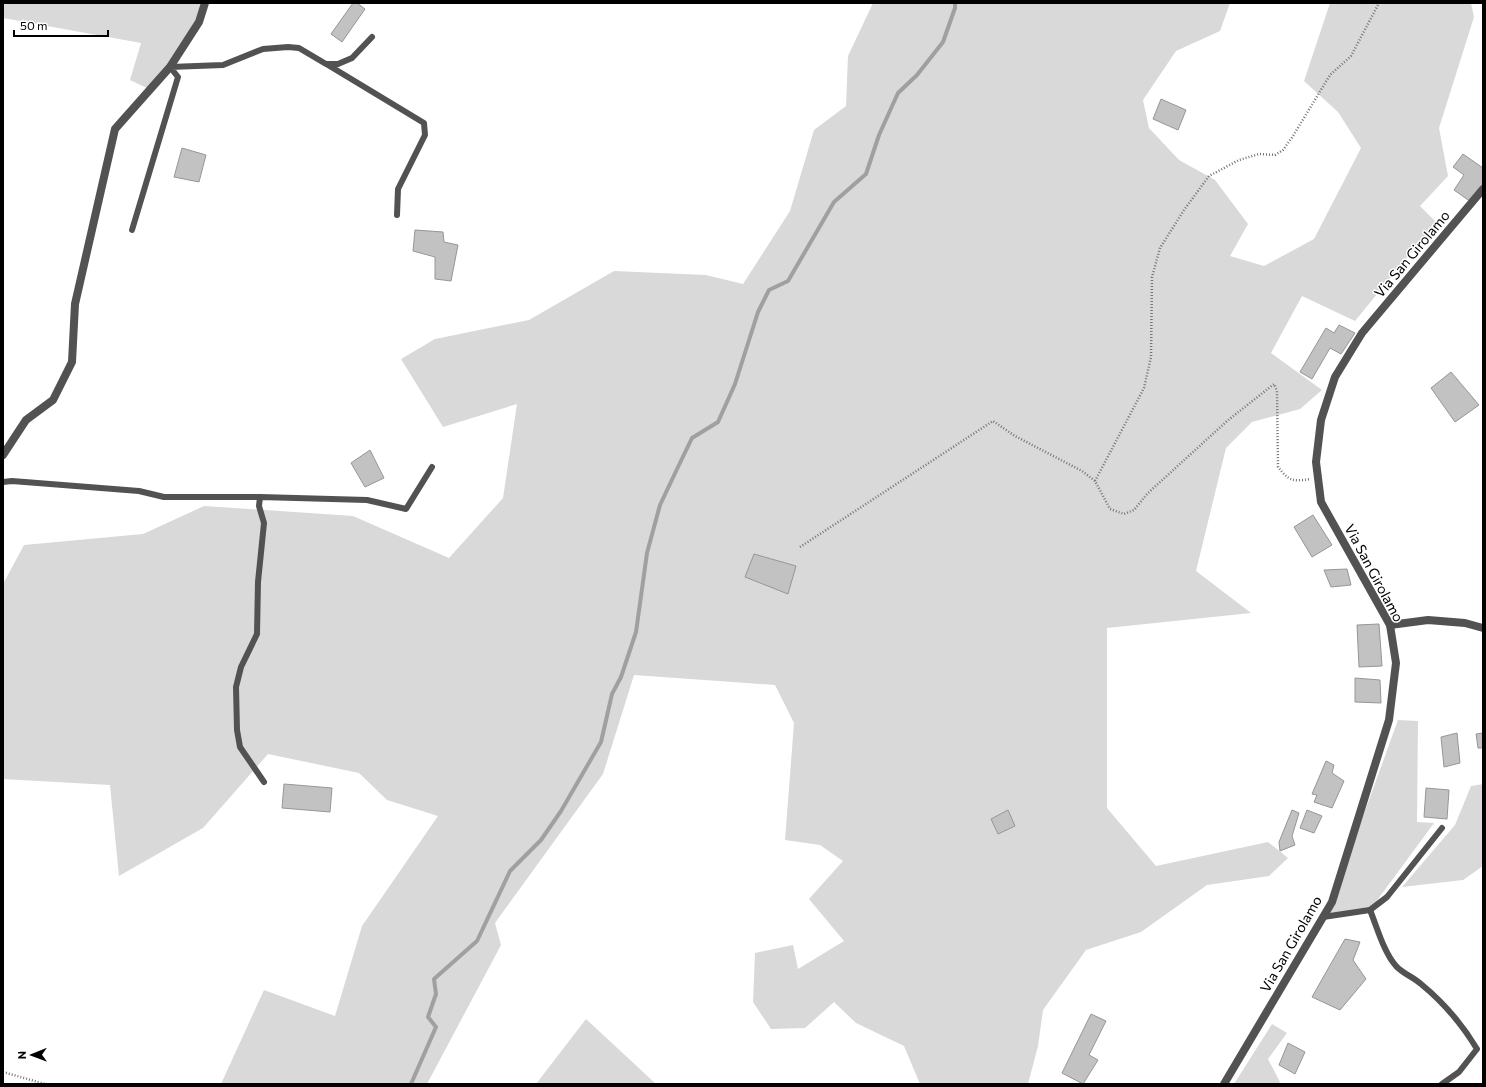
<svg xmlns="http://www.w3.org/2000/svg" width="1486" height="1087" font-family="Commissioner,sans-serif">
<style>
.green{fill:#d9d9d9}
.lines{fill:none;stroke-linecap:round;stroke-linejoin:round}
.stream{stroke:#a0a0a0;stroke-width:4}
.building{fill:#c2c2c2;stroke:#969696}
.path{stroke:#747474;stroke-width:2.5;stroke-dasharray:1 2;stroke-linecap:butt}
.service{stroke:#525252;stroke-width:6}
.minor{stroke:#525252;stroke-width:8}
.tertiary{stroke:#525252;stroke-width:8}
.labels{text-anchor:middle;stroke-width:3;stroke-linejoin:round;paint-order:stroke}
.street-label{font-size:14px;fill:#000;stroke:#fff}
</style>
<rect width="100%" height="100%" fill="#fff"/>
<g class="green">
<path d="M3,3h202l-6,19 -48,68 -21,-10 11,-37 -138,-25z"/>
<path d="M873,3h357l-10,28 -44,20 -33,49 6,28 30,32 36,20 33,44 -18,32 34,10 50,-27 47,-91 -23,-36 -34,-31 26,-78h141l3,14 -35,111 9,48 -28,30 16,16 -81,99 -53,-25 -31,57 51,37 -22,19 -48,13 -26,26 -30,123 55,42 -144,15v180l49,58 112,-24 20,16 -19,18 -62,9 -66,47 -55,18 -43,60 -5,36 -10,38h-108l-16,-38 -48,-23 -22,-21 -29,26 -34,1 -18,-27 2,-49 38,-8 5,24 46,-28 -35,-42 34,-38 -23,-16 -35,-5 9,-117 -19,-38 -141,-10 -31,99 -108,149 6,22 -74,139h-206l43,-94 71,26 27,-90 76,-110 -51,-16 -28,-27 -91,-19 -65,74 -84,48 -9,-91 -107,-6v-195l21,-39 119,-11 61,-28 149,10 96,42 54,-60 14,-94 -74,23 -42,-68 34,-20 94,-19 85,-49 92,4 37,9 47,-73 24,-81 32,-24 2,-50z"/>
<path d="M1398,720l20,1 -1,101 17,1 -64,87 -47,7 9,-15z"/>
<path d="M1483,784v82l-20,14 -61,7 53,-62 16,-39z"/>
<path d="M586,1019l70,65h-120z"/>
<path d="M1272,1024l15,9 -19,26 12,23 -1,2h-45z"/>
</g>
<g class="lines">
<path class="stream" d="M411,1084l25,-57 -8,-10 8,-23 -2,-15 43,-38 33,-70 31,-31 20,-29 40,-69 11,-48 9,-17 15,-45 11,-79 13,-48 18,-38 14,-29 26,-16 17,-38 23,-72 11,-22 19,-9 46,-79 32,-28 13,-39 19,-42 19,-18 26,-33 12,-34v-5"/>
</g>
<g class="building">
<path d="M353,3h4l8,6 -23,33 -11,-8z"/>
<path d="M1161,99l25,11 -8,20 -25,-11z"/>
<path d="M182,148l24,7 -7,27 -25,-5z"/>
<path d="M1463,154l20,14v17l-12,17 -17,-12 10,-15 -11,-8z"/>
<path d="M415,230l28,2 1,10 14,3 -7,36 -16,-2v-22l-22,-6z"/>
<path d="M1339,325l16,8 -14,21 -11,-6 -18,31 -12,-7 26,-44 8,5z"/>
<path d="M1451,372l28,33 -24,17 -24,-34z"/>
<path d="M370,450l14,28 -19,9 -14,-24z"/>
<path d="M1313,515l19,30 -20,12 -18,-30z"/>
<path d="M754,554l42,12 -8,28 -43,-17z"/>
<path d="M1347,569l4,16 -20,2 -7,-17z"/>
<path d="M1379,624l3,42 -23,1 -2,-42z"/>
<path d="M1355,678l25,2 1,23 -26,-1z"/>
<path d="M1457,733l3,30 -16,4 -3,-30z"/>
<path d="M1483,733v15h-5l-2,-14z"/>
<path d="M1326,761l8,4 -2,8 12,8 -12,27 -18,-6 3,-7 -5,-1z"/>
<path d="M284,784l48,4 -2,24 -48,-4z"/>
<path d="M1426,788l23,2 -2,29 -23,-2z"/>
<path d="M1008,810l7,16 -17,8 -7,-15z"/>
<path d="M1292,810l7,3 -7,23 3,9 -15,6 -1,-9z"/>
<path d="M1307,810l15,6 -8,17 -14,-5z"/>
<path d="M1345,939l15,3 -7,18 13,19 -26,31 -28,-13z"/>
<path d="M1091,1014l15,7 -17,34 9,5 -15,24 -21,-11z"/>
<path d="M1288,1043l17,9 -10,22 -16,-9z"/>
</g>
<g class="lines">
<g class="path">
<path d="M1095,481l49,-93 7,-31 1,-80 8,-29 24,-38 25,-34 30,-16 20,-6 16,1 8,-5 10,-14 37,-61 21,-19 28,-53"/>
<path d="M800,547l193,-126 22,15 67,35 13,10 15,28 14,5 10,-4 13,-16 80,-73 47,-37 3,7 1,76c11,14 15,15 32,12"/>
<path d="M3,1072l42,12"/>
</g>
<g class="service">
<path d="M328,65l96,58 1,12 -27,54 -1,26"/>
<path d="M132,230l46,-153 -8,-10 53,-2 40,-16 25,-2 11,1 27,16h12l14,-6 20,-21"/>
<path d="M3,482l9,-1 127,10 25,6h96"/>
<path d="M264,782l-24,-35 -3,-17 -1,-43 5,-20 16,-33 1,-52 6,-59 -5,-17 1,-9 107,3 39,9 26,-42"/>
<path d="M1370,910c7,17 14,43 26,56 6,7 17,11 25,18 22,18 41,40 56,65l-18,23 -17,12"/>
<path d="M1323,917l47,-7 17,-13 55,-69"/>
</g>
<g class="minor">
<path d="M3,455l23,-35 27,-20 19,-38 3,-58 40,-175 55,-62 29,-45 6,-19"/>
<path d="M1390,625l38,-5 37,3 18,5"/>
</g>
<path class="tertiary" d="M1224,1084l108,-182 57,-182 7,-57 -6,-38 -69,-123 -5,-40 5,-42 14,-43 27,-44 121,-144"/>
</g>
<g class="labels">
<g class="street-label">
<text transform="translate(1412 254) rotate(-50)" y="5">Via San Girolamo</text>
<text transform="translate(1374 573) rotate(62)" y="5">Via San Girolamo</text>
<text transform="translate(1291 944) rotate(-60)" y="5">Via San Girolamo</text>
</g>
</g>
<rect width="1486" height="1087" fill="none" stroke="#000000" stroke-width="8"/>
<g transform="translate(32 1055) rotate(269)" stroke="#ffffff" stroke-width="3" paint-order="stroke">
<path d="M0-3L7 15L0 10L-7 15Z" fill="#000000"/>
<text y="-6" font-size="11" font-weight="bold" text-anchor="middle" fill="#000000">N</text>
</g>
<path d="M14 30v6h94v-6" fill="none" stroke="#000000" stroke-width="2"/>
<text x="20" y="30" font-size="12" fill="#000000" stroke="#ffffff" stroke-width="3" paint-order="stroke">50 m</text>
</svg>
